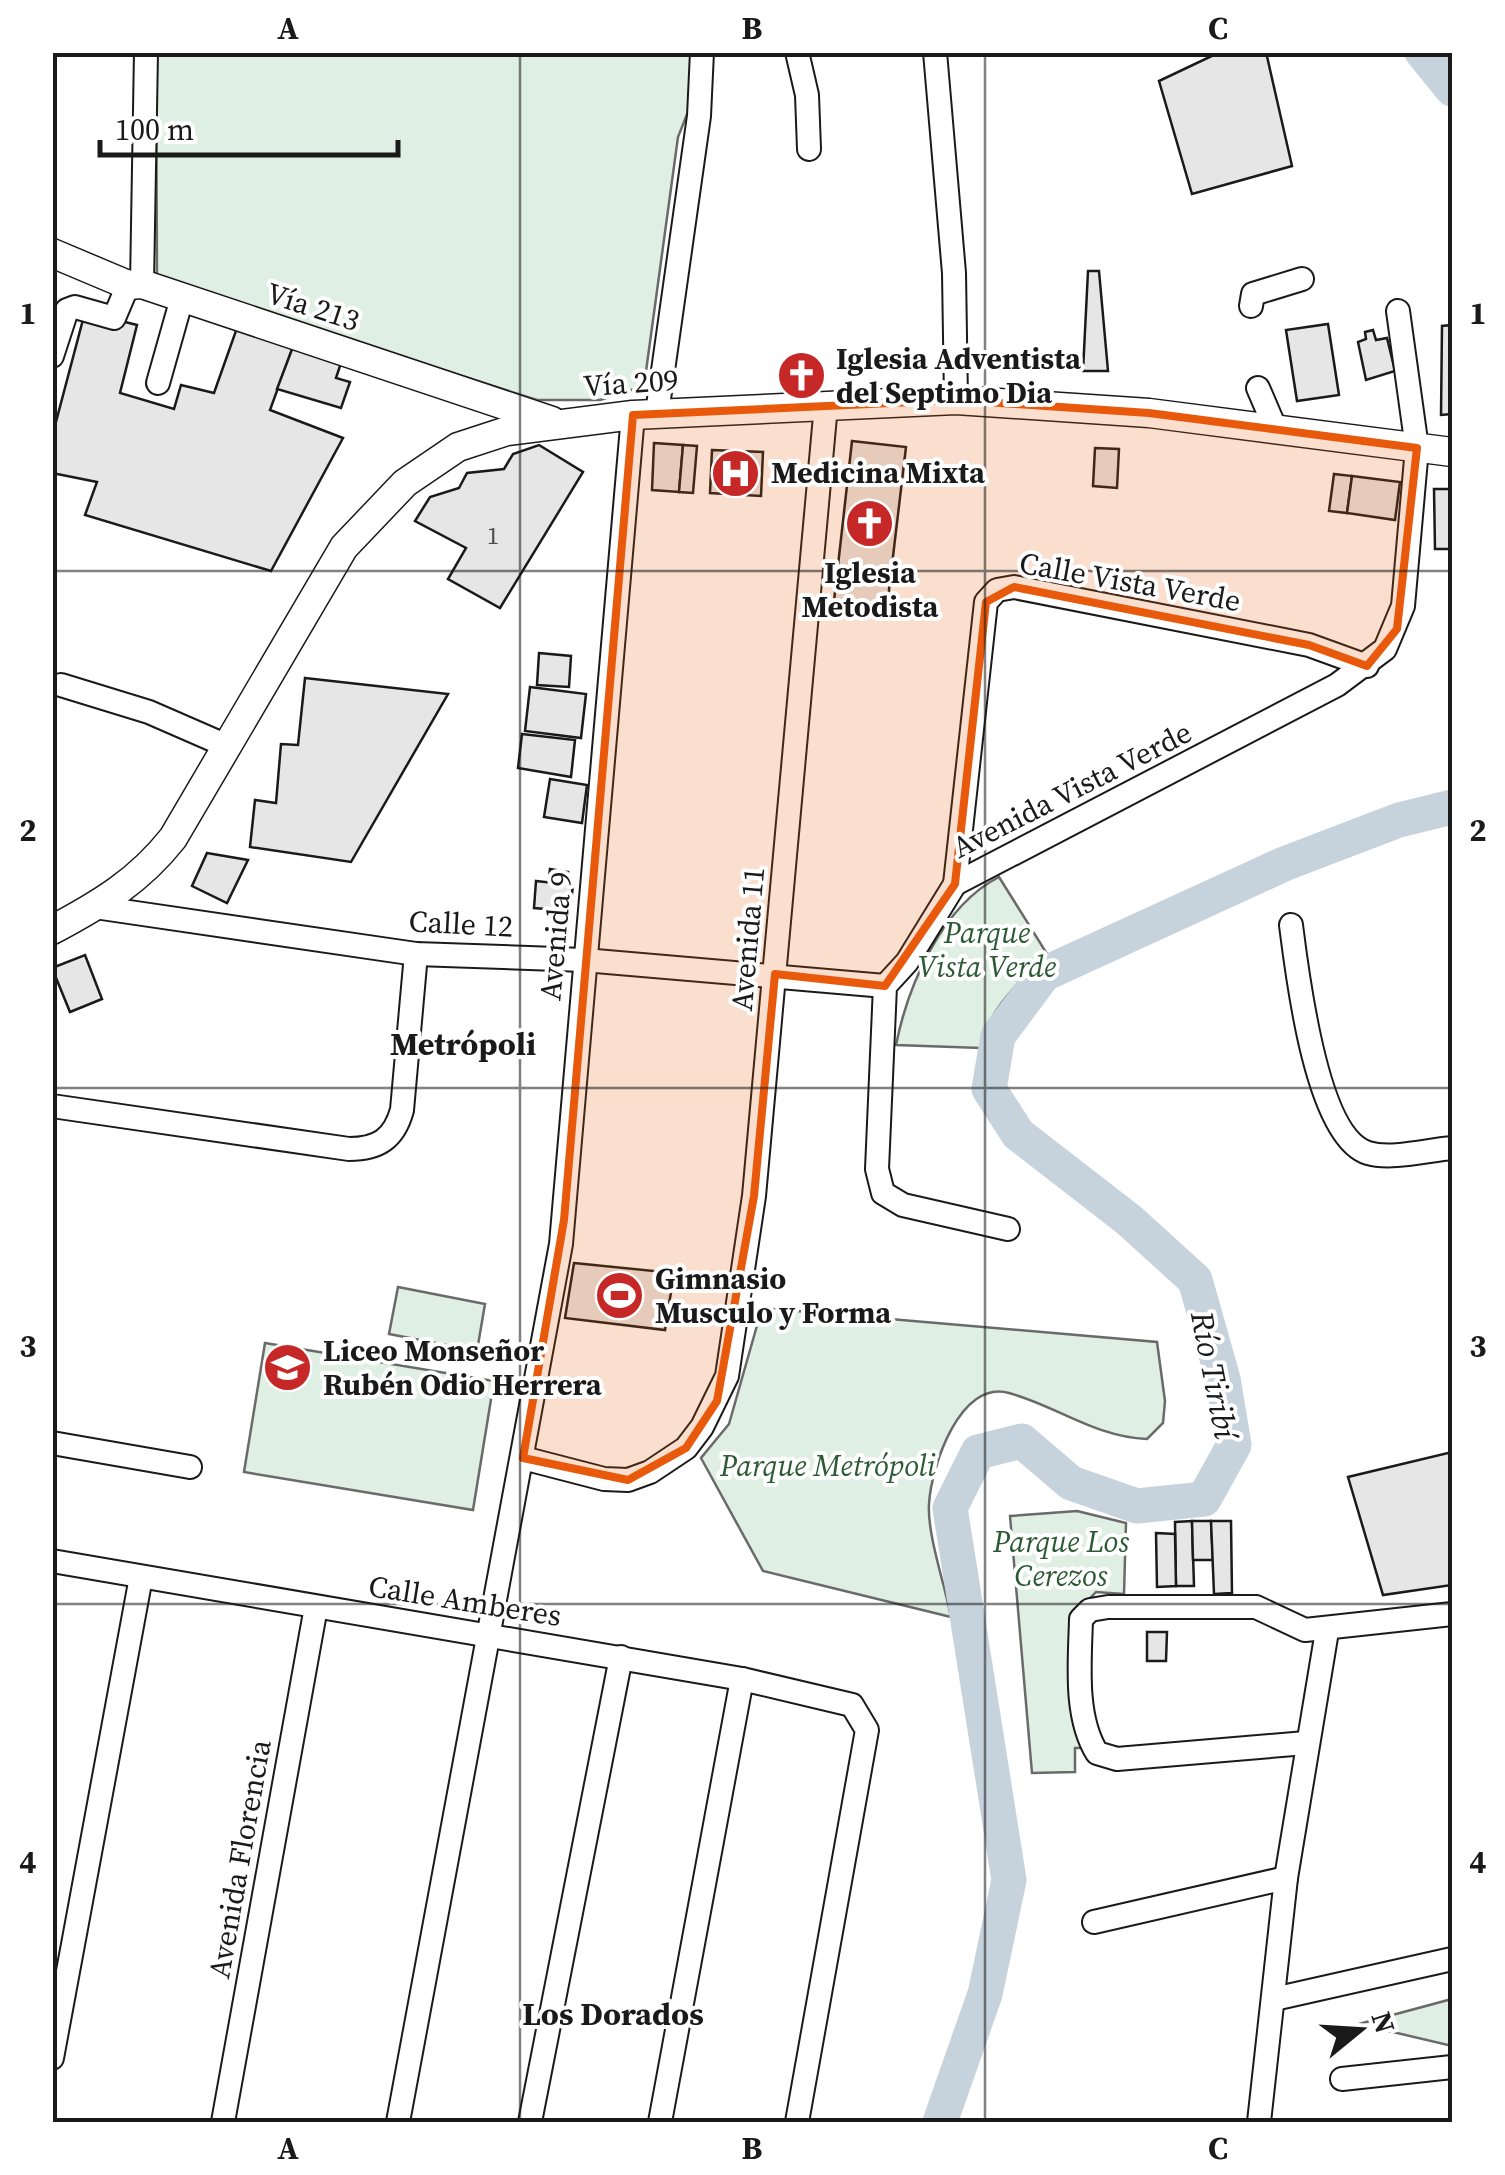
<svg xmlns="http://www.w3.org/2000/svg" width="1505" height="2175" font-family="'Source Serif 4',serif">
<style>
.green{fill:#e0efe3;stroke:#6a6a6a;stroke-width:2.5}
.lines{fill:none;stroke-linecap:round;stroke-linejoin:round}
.river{stroke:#c6d2dc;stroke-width:35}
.building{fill:#e6e6e6;stroke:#1a1a1a;stroke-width:2.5}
.minor-casing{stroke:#1a1a1a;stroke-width:26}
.major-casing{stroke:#1a1a1a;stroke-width:31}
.minor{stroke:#fff;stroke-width:22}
.major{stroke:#fff;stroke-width:28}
.marked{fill:#e8590c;fill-opacity:0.2;stroke:#e8590c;stroke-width:8;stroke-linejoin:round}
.grid{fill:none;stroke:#1a1a1a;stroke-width:2.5;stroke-opacity:0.55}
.labels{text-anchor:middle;stroke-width:8;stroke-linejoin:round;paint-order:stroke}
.number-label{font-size:25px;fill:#4d4d4d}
.street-label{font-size:30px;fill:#1a1a1a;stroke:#fff}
.poi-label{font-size:30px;font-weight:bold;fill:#1a1a1a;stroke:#fff;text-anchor:start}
.park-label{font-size:30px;font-style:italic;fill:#2b5a34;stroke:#fff}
.neighbourhood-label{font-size:32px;font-weight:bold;fill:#1a1a1a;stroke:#fff}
.water-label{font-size:32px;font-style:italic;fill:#1a1a1a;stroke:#fff}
.neatline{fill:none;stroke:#1a1a1a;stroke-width:4}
.grid-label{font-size:32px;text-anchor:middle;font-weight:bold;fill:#1a1a1a}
</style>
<rect width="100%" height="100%" fill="#fff"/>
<g class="green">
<path d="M156,53h534l5,41 -17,43 -34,249 -44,14h-63l-380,-121z"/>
<path d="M999,877l50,80c-26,16 -65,60 -68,91l-85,-3c12,-60 46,-139 103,-168z"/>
<path d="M398,1287l87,17 -8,47 -88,-17z"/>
<path d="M762,1308l395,34 8,59 -2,22 -16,16c-52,-2 -90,-33 -138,-46 -49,-14 -78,74 -80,111 -2,30 16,81 22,113l-188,-46 -62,-113 28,-34z"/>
<path d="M265,1343l229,38 -21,129 -229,-38z"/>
<path d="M1077,1511l49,12 -2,71 -28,-2 -15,16 2,140h-8v24l-43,1 -22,-257z"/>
<path d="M1452,1999v47l-93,-22z"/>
</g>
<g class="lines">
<g class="river">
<path d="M1422,52l30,37"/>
<path d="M940,2122l45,-128 24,-114 -59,-372 28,-56 44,-11 49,42 66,23 67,-7 30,-54 -11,-66 -28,-99 -66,-60 -111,-86 -29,-45 9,-53 46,-62 240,-110 115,-44 53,-13"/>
</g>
</g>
<g class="building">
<path d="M1220,52h46l26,114 -100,28 -33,-113z"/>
<path d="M1088,271h11l9,100h-25z"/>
<path d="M85,312l52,13 -17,68 54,16 7,-24 33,8 24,-68 56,19 -24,66 73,28 -72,133 -186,-56 12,-33 -45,-9v-36z"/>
<path d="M1328,324l11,71 -42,6 -11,-71z"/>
<path d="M1452,325v89l-11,1 1,-89z"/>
<path d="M1373,330l3,10 11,-2 8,33 -29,9 -8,-38 8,-3 -1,-7z"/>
<path d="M294,344l48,16 -6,18 14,4 -9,26 -64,-19z"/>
<path d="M852,441l54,6 -19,160 -53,-6z"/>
<path d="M654,443l29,2 -4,47 -27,-2z"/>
<path d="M539,445l44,27 -83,136 -52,-29 18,-31 -51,-27 15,-24 29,-9 8,-15 37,-4 9,-15z"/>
<path d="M683,445l14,1 -4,47 -14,-1z"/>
<path d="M1095,448l24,1 -2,39 -24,-2z"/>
<path d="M712,450l51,2 -2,44 -51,-3z"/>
<path d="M1334,474l18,2 -5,37 -18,-2z"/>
<path d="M1352,476l48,6 -5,38 -48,-7z"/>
<path d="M1434,489h18v60h-17z"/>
<path d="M539,653l32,3 -2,31 -32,-2z"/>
<path d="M305,678l143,16 -97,168 -101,-15 5,-47 21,3 5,-59 17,1z"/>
<path d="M530,687l56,7 -5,44 -56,-7z"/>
<path d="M522,734l53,6 -4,37 -53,-9z"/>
<path d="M550,779l37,6 -5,38 -38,-6z"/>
<path d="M207,853l41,7 -21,43 -35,-17z"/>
<path d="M550,869l18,3 -1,9 -18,-3z"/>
<path d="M536,881l37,4 -3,26 -36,-3z"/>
<path d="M85,955l17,44 -32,13 -18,-44z"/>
<path d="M574,1263l100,10 -9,57 -100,-12z"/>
<path d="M1452,1452v133l-69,10 -35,-118z"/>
<path d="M1192,1521l2,65h-18l-1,-64z"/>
<path d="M1192,1521h19l2,39h-20z"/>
<path d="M1211,1521h20l1,72 -18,1z"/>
<path d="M1156,1533l19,1 1,52 -19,1z"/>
<path d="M1147,1632h20l-1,29h-19z"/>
</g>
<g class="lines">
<defs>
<g id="minor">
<path d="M797,52l10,43 2,54"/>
<path d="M935,52l19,221 2,127"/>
<path d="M142,284l4,-232"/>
<path d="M1251,306l2,-12 49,-15"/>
<path d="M52,356l15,-46 8,-3 39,11 14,-33"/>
<path d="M158,383l24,-85"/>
<path d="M1258,388l18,42"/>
<path d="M657,413l42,-297 3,-64"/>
<path d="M61,685l88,27 78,34"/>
<path d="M955,884l31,-282 11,-12 17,-3 295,58 58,21"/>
<path d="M95,907l321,47 168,6 301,26"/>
<path d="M1291,925c6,47 25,212 77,228 23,7 60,-3 84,-5"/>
<path d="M52,1106l297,43c29,0 45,-10 53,-39l14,-156"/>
<path d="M1008,1229l-105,-24 -20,-12 -6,-24 8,-183 22,-24 48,-78 382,-199 48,-36 18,-43 14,-158 -19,-137"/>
<path d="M52,1443l138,24"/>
<path d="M523,1458l81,21 24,1 22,-8 36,-24 16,-21 25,-51 27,-180 72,-791"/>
<path d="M52,1561l690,118 110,26 15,25 -70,392"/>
<path d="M1306,1743l-189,16 -20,-6c-23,-37 -17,-92 -16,-134l9,-9 18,-3h148l49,23 147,-16"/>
<path d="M1094,1922l192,-44"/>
<path d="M1274,1999l178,-40"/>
<path d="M52,2058l89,-481"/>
<path d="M1342,2079l110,-12"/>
<path d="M223,2122l93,-515"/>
<path d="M398,2122l163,-878 72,-829"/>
<path d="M530,2122l91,-465"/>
<path d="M660,2122l82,-443"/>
<path d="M1259,2122l27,-244 41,-247"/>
</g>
<g id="major">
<path d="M52,253l76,32 14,-1 410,137"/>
<path d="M52,930c49,-26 87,-49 121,-92l171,-291 61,-64 53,-36 49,-16 126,-16 323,-15 193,13 303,39"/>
</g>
</defs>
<use href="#minor" class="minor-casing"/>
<use href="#major" class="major-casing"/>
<use href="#minor" class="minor"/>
<use href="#major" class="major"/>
</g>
<path class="marked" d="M956,400l193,13 268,35 -20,181 -30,37 -58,-21 -295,-58 -28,15 -31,282 -70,102 -110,-12 -21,222 -37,205 -31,47 -58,32 -105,-22 41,-238 69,-805z"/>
<path class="grid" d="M520,52v2070M985,52v2070M52,571h1400M52,1088h1400M52,1604h1400"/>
<defs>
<symbol id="church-disc" viewBox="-11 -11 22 22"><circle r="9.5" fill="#c62828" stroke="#fff"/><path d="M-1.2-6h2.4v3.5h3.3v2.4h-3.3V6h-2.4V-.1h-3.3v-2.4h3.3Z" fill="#fff"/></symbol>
<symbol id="hospital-disc" viewBox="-11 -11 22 22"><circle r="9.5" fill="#c62828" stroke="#fff"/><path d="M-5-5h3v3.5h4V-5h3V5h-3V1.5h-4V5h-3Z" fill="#fff"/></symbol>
<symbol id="stadium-disc" viewBox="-11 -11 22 22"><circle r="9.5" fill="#c62828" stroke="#fff"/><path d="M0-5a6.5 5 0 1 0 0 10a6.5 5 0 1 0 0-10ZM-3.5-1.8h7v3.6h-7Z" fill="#fff"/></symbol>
<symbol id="school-disc" viewBox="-11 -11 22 22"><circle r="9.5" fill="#c62828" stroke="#fff"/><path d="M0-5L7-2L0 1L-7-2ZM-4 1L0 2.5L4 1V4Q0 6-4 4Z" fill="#fff"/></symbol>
</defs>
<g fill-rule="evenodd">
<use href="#church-disc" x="774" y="348" width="55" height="55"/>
<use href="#hospital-disc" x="708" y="446" width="55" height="55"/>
<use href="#church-disc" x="842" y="496" width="55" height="55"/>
<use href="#stadium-disc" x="592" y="1268" width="55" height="55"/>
<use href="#school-disc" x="260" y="1340" width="55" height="55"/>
</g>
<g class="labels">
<g class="number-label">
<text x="493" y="544">1</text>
</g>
<g class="street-label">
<text transform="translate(313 307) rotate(18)" y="10">Vía 213</text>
<text transform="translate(631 383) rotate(-4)" y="10">Vía 209</text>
<text transform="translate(1130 582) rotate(10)" y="10">Calle Vista Verde</text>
<text transform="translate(1072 790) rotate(-27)" y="10">Avenida Vista Verde</text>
<text transform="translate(461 924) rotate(3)" y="10">Calle 12</text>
<text transform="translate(556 936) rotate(-85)" y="10">Avenida 9</text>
<text transform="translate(748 939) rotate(-85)" y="10">Avenida 11</text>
<text transform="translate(465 1601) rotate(9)" y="10">Calle Amberes</text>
<text transform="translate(240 1859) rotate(-80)" y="10">Avenida Florencia</text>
</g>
<g class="poi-label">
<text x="836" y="369">Iglesia Adventista<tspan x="836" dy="34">del Septimo Dia</tspan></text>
<text x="771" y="483">Medicina Mixta</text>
<text x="870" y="583" text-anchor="middle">Iglesia<tspan x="870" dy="34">Metodista</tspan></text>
<text x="655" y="1289">Gimnasio<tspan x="655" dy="34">Musculo y Forma</tspan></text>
<text x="323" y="1361">Liceo Monseñor<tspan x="323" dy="34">Rubén Odio Herrera</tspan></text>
</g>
<g class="park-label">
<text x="987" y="943">Parque<tspan x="987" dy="34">Vista Verde</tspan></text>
<text x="828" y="1476">Parque Metrópoli</text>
<text x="1061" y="1552">Parque Los<tspan x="1061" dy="34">Cerezos</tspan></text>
</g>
<g class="neighbourhood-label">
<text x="463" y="1055">Metrópoli</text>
<text x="613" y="2025">Los Dorados</text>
</g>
<g class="water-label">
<text transform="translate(1214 1375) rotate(79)" y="11">Río Tiribí</text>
</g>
</g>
<rect width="1505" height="2175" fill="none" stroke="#ffffff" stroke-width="110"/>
<g transform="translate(1360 2030) rotate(72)" stroke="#ffffff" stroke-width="8" paint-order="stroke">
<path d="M0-8L18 38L0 25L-18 38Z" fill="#1a1a1a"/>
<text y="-15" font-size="28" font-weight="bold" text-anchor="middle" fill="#1a1a1a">N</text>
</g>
<path d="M100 140v15h298v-15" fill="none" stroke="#1a1a1a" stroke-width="5"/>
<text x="115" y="140" font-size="30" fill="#1a1a1a" stroke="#ffffff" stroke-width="8" paint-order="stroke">100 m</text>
<rect x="55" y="55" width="1395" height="2065" class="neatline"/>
<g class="grid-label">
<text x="288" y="39">A</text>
<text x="752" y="39">B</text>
<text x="1218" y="39">C</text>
<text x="28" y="324">1</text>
<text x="1478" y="324">1</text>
<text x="28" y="841">2</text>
<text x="1478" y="841">2</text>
<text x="28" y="1357">3</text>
<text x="1478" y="1357">3</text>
<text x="28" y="1873">4</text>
<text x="1478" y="1873">4</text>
<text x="288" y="2159">A</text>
<text x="752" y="2159">B</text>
<text x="1218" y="2159">C</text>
</g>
</svg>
